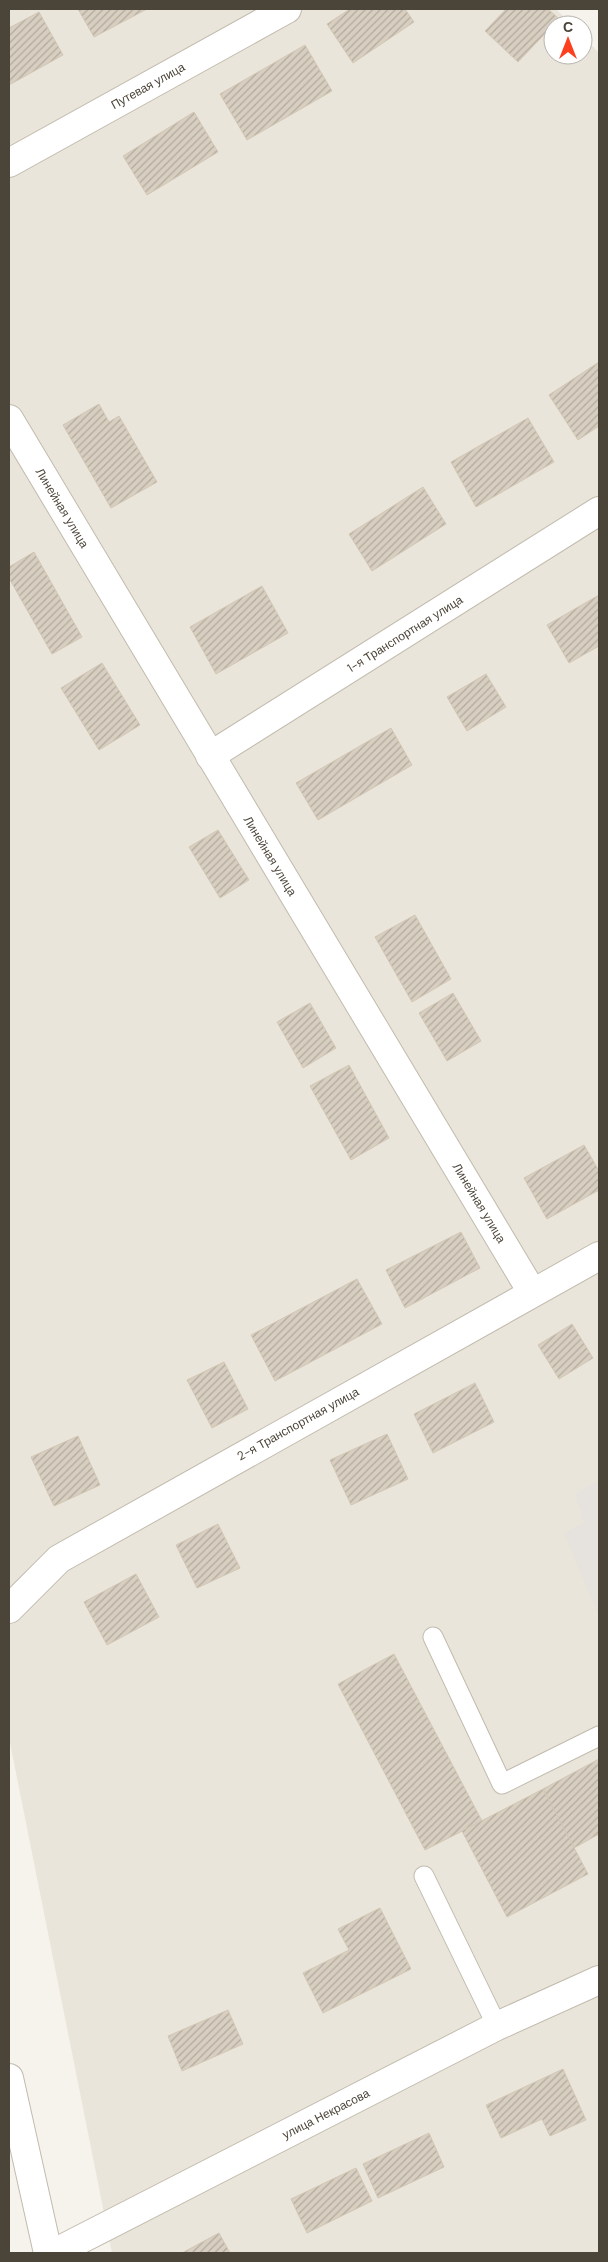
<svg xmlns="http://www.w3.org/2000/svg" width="608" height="2262" font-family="'DM Sans',sans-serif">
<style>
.residential{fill:#eae5da}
.industrial{fill:#e6e2dd}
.building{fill:url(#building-hatch);stroke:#d3c7b4}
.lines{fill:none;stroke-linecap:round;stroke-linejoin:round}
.lane-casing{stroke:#c2bbae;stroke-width:21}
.street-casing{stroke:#c2bbae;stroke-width:30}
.lane{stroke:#fff;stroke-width:19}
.street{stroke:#fff;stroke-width:28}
.labels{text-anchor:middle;stroke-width:4;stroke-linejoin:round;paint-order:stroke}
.street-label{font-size:12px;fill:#4b4439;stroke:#fff}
</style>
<defs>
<pattern id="building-hatch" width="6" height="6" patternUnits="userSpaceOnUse" patternTransform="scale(1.25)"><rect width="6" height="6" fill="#d8cfc1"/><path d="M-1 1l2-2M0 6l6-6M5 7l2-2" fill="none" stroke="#b1aa9e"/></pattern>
</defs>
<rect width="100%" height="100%" fill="#f6f3ec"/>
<path class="residential" d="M9,9h547l16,16h-19v30h30v-19l16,17v2200h-487l-103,-515z"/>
<path class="industrial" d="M599,1480v137l-35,-84 20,-10 -9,-29z"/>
<g class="building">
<path d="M78,9h69l-53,28z"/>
<path d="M350,9h55l9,13 -61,41 -26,-39z"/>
<path d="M506,9h42l11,10 -41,43 -33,-31z"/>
<path d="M39,12l24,43 -54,30v-57z"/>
<path d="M305,45l27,46 -85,49 -27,-46z"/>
<path d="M194,112l24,40 -71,43 -24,-39z"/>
<path d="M599,362v64l-21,14 -29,-45z"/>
<path d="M99,404l10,18 10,-6 38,66 -46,26 -48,-83z"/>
<path d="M528,418l26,44 -78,45 -25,-45z"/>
<path d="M423,487l23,37 -74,47 -23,-37z"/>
<path d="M34,552l48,85 -30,17 -43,-76v-11z"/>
<path d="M262,586l26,47 -72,41 -26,-47z"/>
<path d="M599,595v51l-30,17 -22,-38z"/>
<path d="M102,663l38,62 -41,25 -38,-62z"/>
<path d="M486,674l20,33 -39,24 -20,-34z"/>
<path d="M391,728l21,37 -94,55 -22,-37z"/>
<path d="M218,830l31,50 -29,18 -31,-51z"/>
<path d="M415,915l36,64 -39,23 -37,-65z"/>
<path d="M453,993l28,48 -34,20 -28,-48z"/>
<path d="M310,1003l26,45 -33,20 -26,-46z"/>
<path d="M349,1065l40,73 -38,22 -41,-74z"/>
<path d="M584,1145l15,26v19l-52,29 -23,-41z"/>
<path d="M461,1232l19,36 -75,40 -19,-38z"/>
<path d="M357,1279l25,45 -107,57 -24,-46z"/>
<path d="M572,1324l21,34 -34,21 -21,-34z"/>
<path d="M224,1362l24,47 -36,19 -25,-48z"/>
<path d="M475,1383l19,39 -61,31 -19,-39z"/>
<path d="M387,1434l21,45 -57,26 -21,-45z"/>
<path d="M78,1436l22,49 -46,21 -23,-49z"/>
<path d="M218,1524l22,44 -43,20 -21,-43z"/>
<path d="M136,1574l23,43 -52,28 -23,-43z"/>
<path d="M394,1654l88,167 -57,29 -87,-166z"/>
<path d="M599,1759v75l-25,14 -31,-59z"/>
<path d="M543,1789l45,85 -81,43 -45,-86z"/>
<path d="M380,1908l31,61 -88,44 -20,-40 46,-23 -11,-21z"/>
<path d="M228,2010l15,34 -61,27 -14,-35z"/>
<path d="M563,2069l23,51 -36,16 -8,-17 -41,19 -15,-33z"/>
<path d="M429,2133l15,34 -66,31 -15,-34z"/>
<path d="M356,2168l16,33 -65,32 -16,-34z"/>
<path d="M219,2233l11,20h-48z"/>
</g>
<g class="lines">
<defs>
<g id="lane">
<path d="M433,1637l69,147 97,-48"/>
<path d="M424,1876l73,150"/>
</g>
<g id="street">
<path d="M9,163l278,-154"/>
<path d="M9,419l523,873"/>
<path d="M210,756l389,-245"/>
<path d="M9,1609l50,-50 540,-303"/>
<path d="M9,2078l39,175"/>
<path d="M54,2253l443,-227 102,-46"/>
</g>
</defs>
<use href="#lane" class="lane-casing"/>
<use href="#street" class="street-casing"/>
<use href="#lane" class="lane"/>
<use href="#street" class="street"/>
</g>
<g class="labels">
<g class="street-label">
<text transform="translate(148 86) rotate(-29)" y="4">Путевая улица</text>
<text transform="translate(62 508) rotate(59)" y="4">Линейная улица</text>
<text transform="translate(405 634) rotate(-32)" y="4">1-я Транспортная улица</text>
<text transform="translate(270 856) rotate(59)" y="4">Линейная улица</text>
<text transform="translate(479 1203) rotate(59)" y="4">Линейная улица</text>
<text transform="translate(298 1424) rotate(-29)" y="4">2-я Транспортная улица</text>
<text transform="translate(326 2114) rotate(-27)" y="4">улица Некрасова</text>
</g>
</g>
<rect width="608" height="2262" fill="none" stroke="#4b4439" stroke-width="20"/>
<g transform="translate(568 40)"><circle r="24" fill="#ffffff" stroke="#b7b4b0"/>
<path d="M0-4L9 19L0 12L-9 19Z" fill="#fc3f1d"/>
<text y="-8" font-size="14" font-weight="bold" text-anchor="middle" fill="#4b4439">С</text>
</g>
</svg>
